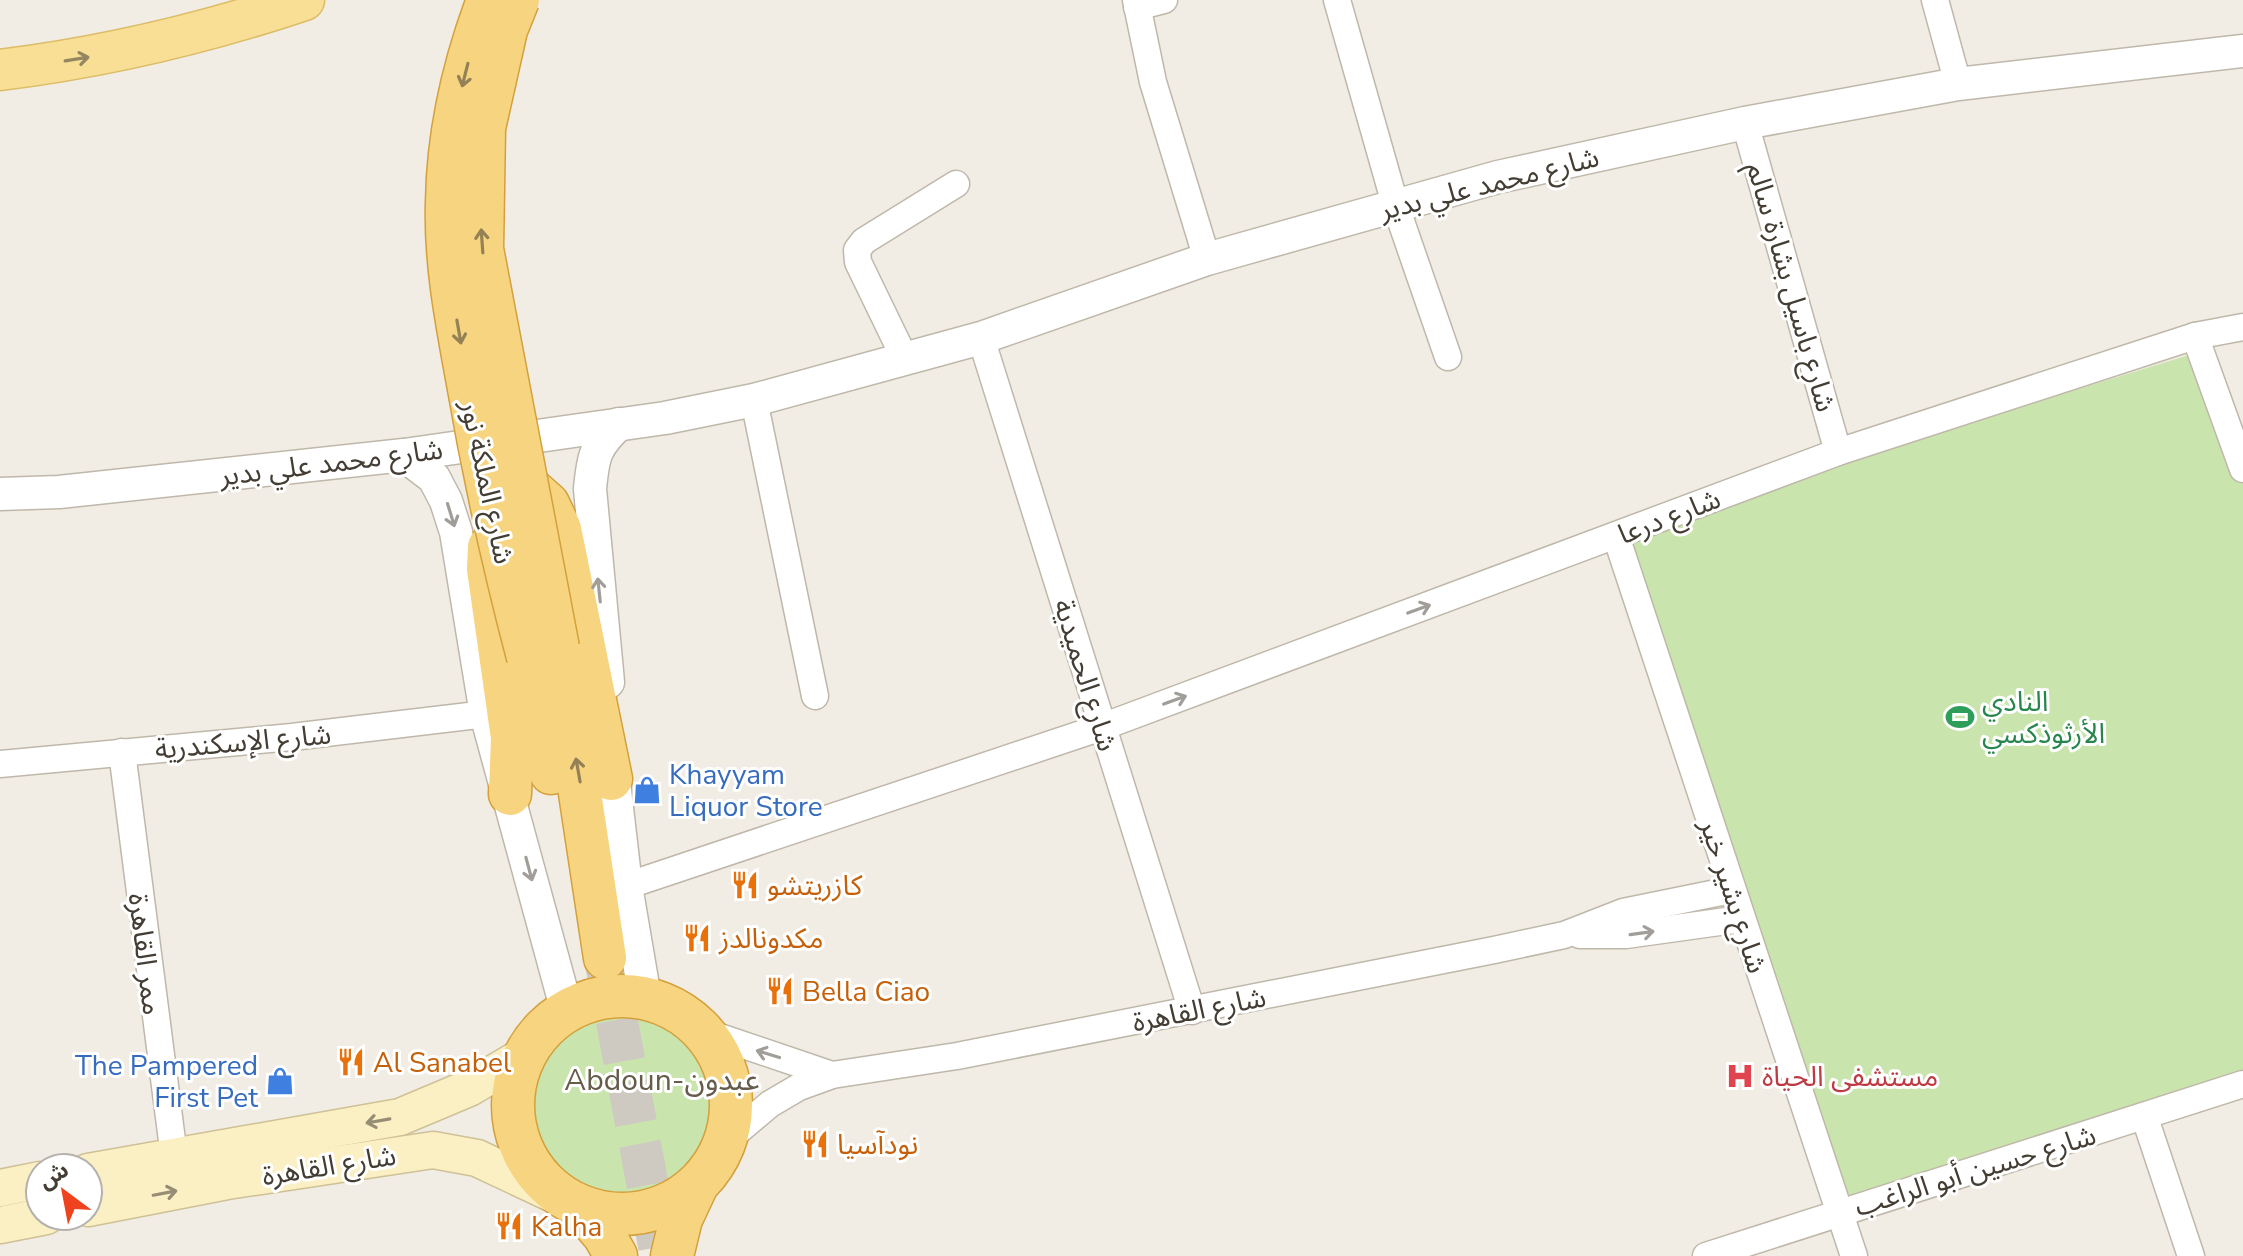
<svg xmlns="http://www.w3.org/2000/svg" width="2243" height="1256" font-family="'Nunito Sans','Noto Sans Arabic',sans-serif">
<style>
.green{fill:#cae4ae}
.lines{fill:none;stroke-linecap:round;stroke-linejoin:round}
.trunk-tunnel{stroke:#cecac1;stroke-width:42;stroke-dasharray:42 21;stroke-linecap:butt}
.minor-casing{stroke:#bfb8aa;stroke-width:29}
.tertiary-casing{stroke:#bfb8aa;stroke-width:35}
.secondary-casing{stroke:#cfc196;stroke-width:39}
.primary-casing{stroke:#dcbc67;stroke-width:43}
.trunk-casing{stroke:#d4a03b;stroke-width:45}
.minor{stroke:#fff;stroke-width:26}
.tertiary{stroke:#fff;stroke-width:32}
.secondary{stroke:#fbefc4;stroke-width:36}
.primary{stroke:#f8df95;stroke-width:40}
.trunk{stroke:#f7d580;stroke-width:42}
.trunk-bridge-casing{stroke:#d4a03b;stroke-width:45;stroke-linecap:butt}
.trunk-bridge{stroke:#f7d580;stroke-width:42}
.oneway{stroke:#948660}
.oneway2{stroke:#948156}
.oneway3{stroke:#a19e9a}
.oneway4{stroke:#968d75}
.labels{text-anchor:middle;stroke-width:6;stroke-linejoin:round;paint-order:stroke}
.street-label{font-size:28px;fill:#433d34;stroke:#fff}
.leisure-label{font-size:28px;fill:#27864d;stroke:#fff;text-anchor:start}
.shop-label{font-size:28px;fill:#366cbe;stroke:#fff;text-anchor:start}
.food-label{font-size:28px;fill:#c56008;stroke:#fff;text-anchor:start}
.health-label{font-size:28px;fill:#be3a42;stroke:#fff;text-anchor:start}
.neighbourhood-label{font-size:30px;fill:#655c4c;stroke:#fff}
</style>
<rect width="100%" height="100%" fill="#f1ede4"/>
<g class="green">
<path d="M2202,351l41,115v627l-397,123 -226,-677 218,-76z"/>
<circle cx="623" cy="1103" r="89"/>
</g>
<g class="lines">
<path class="trunk-tunnel" d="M605,958l56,298"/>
<defs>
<g id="minor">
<path d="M1136,0l17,82 54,177"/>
<path d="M1337,0l58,204 53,153"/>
<path d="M1935,0l23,84"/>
<path d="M1137,7l27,-7"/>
<path d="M1745,123l93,329"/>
<path d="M2195,336l48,133"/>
<path d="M981,338l211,673"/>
<path d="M904,357l-46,-95 -1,-12 7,-9 92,-57"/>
<path d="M754,400l61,296"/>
<path d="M1616,536l238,720"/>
<path d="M122,752l52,404"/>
<path d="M0,764l292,-27 194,-23"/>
<path d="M626,886l476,-159 736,-275 357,-116 48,-9"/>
<path d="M1580,935h46l115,-16"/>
<path d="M705,1032l127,43"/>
<path d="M2145,1118l46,138"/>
<path d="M726,1141l44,-37 29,-17 33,-12 125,-19 537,-106 70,-15 59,-23 108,-22"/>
<path d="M1706,1256l537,-172"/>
</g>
<g id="tertiary">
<path d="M404,455l30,23 12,23 10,31 30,182 81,297"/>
<path d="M0,494l59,-2 345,-37 261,-37 89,-18 227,-62 226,-79 291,-82 247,-54 213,-39 285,-33"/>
<path d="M608,682l-18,-193c3,-33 5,-43 29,-65"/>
<path d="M611,756l15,130 19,112"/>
</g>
<g id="secondary">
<path d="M88,1172l312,-55 69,-29 56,-33"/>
<path d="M0,1188l40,-8"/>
<path d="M88,1208l139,-27 206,-31 44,8 85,40"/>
<path d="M0,1225l46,-9"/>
</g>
<path id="primary" d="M0,70c105,-13 203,-36 304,-70"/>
<g id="trunk">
<path d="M530,488l18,16 12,25 51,250"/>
<path d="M489,547l-1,22 24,169 -2,56"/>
<path d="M558,648l47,310"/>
<path d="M528,657l23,116"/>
<circle cx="622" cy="1105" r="109"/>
<path d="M579,1206l25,29 12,21"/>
<path d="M672,1256l9,-37 15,-32"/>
</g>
</defs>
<use href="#minor" class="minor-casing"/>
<use href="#tertiary" class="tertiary-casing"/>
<use href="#secondary" class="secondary-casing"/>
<use href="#primary" class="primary-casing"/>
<use href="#trunk" class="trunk-casing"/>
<use href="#minor" class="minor"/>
<use href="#tertiary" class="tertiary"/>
<use href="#secondary" class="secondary"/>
<use href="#primary" class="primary"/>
<use href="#trunk" class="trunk"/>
<defs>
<g id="trunk-bridge">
<path d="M488,0c-24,64 -40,134 -41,202 -2,61 10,121 21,181 16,93 36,183 60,274"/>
<path d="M518,0l-12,30 -22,98 -2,121 76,399"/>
</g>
</defs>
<use href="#trunk-bridge" class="trunk-bridge-casing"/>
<use href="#trunk-bridge" class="trunk-bridge"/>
</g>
<defs><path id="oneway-shaft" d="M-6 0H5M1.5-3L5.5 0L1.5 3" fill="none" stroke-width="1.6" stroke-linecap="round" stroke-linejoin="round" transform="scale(2)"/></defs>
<use class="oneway" href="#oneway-shaft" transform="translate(77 59) rotate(-9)"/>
<g class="oneway2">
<use href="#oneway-shaft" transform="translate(465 75) rotate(104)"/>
<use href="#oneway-shaft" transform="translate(482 241) rotate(-94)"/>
<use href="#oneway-shaft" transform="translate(459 332) rotate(80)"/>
<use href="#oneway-shaft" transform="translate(578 770) rotate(-100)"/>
</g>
<g class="oneway3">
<use href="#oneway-shaft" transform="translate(451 515) rotate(73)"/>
<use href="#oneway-shaft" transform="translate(599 590) rotate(-96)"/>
<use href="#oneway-shaft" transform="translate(1419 609) rotate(-20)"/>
<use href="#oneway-shaft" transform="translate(1175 700) rotate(-20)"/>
<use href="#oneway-shaft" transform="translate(529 869) rotate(75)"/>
<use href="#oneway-shaft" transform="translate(1642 933) rotate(-8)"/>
<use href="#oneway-shaft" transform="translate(768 1054) rotate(-163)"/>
</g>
<g class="oneway4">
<use href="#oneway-shaft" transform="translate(378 1121) rotate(170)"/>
<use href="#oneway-shaft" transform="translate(165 1193) rotate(-11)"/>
</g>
<defs>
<symbol id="stadium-bare" viewBox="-9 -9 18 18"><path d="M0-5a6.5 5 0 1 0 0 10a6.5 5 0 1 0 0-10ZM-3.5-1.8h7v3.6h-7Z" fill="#2e9e5b" stroke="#fff" stroke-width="2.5" paint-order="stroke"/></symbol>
<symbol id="shop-bare" viewBox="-9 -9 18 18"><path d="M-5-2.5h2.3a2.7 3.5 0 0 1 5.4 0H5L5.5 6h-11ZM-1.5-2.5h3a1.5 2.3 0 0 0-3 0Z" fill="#3f7fe0" stroke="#fff" stroke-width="2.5" paint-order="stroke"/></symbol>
<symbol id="restaurant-bare" viewBox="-9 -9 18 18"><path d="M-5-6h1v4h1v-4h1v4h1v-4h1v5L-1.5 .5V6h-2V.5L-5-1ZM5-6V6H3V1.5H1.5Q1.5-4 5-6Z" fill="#e8710a" stroke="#fff" stroke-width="2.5" paint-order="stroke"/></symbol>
<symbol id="hospital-bare" viewBox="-9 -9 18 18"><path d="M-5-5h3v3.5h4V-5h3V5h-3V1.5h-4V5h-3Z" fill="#e0444e" stroke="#fff" stroke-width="2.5" paint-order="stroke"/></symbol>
</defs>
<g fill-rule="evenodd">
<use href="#stadium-bare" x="1940" y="697" width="40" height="40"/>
<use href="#shop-bare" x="627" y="770" width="40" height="40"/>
<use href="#restaurant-bare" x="725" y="865" width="40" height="40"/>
<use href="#restaurant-bare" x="677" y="918" width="40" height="40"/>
<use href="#restaurant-bare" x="760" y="971" width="40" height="40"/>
<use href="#restaurant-bare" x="331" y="1042" width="40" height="40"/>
<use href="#hospital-bare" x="1720" y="1056" width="40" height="40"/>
<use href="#shop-bare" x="260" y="1061" width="40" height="40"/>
<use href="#restaurant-bare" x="795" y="1124" width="40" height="40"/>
<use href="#restaurant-bare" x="489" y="1206" width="40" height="40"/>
</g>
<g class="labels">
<g class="street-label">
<text transform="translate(1489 183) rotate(-14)" y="10">شارع محمد علي بدير</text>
<text transform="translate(1792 287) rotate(74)" y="10">شارع باسيل بشارة سالم</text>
<text transform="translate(331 462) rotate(-7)" y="10">شارع محمد علي بدير</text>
<text transform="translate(488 482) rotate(78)" y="10">شارع الملكة نور</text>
<text transform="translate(1669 516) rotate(-21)" y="10">شارع درعا</text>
<text transform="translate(1086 675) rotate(73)" y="10">شارع الحميدية</text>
<text transform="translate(243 741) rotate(-5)" y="10">شارع الإسكندرية</text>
<text transform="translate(1734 896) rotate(72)" y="10">شارع بشير خير</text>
<text transform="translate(146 954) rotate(83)" y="10">ممر القاهرة</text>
<text transform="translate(1199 1009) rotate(-11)" y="10">شارع القاهرة</text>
<text transform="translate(329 1165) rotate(-9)" y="10">شارع القاهرة</text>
<text transform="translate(1975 1170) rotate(-17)" y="10">شارع حسين أبو الراغب</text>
</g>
<g class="leisure-label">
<text x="1982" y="711">النادي<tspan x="1982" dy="32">الأرثوذكسي</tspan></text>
</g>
<g class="shop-label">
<text x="669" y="784">Khayyam<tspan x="669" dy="32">Liquor Store</tspan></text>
<text x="258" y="1075" text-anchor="end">The Pampered<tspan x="258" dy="32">First Pet</tspan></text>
</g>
<g class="food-label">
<text x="767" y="895">كازريتشو</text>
<text x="719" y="948">مكدونالدز</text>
<text x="802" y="1001">Bella Ciao</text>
<text x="373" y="1072">Al Sanabel</text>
<text x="837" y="1154">نودآسيا</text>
<text x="531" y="1236">Kalha</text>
</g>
<g class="health-label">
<text x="1762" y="1086">مستشفى الحياة</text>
</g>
<g class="neighbourhood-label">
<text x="662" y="1090">Abdoun-عبدون</text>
</g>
</g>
<g transform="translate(64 1192) rotate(328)"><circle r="38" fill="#ffffff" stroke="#b4b1ae" stroke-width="2"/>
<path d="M0-6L14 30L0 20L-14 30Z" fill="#ee431e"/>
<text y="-12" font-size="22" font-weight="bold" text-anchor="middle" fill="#433d34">ش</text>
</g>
</svg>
